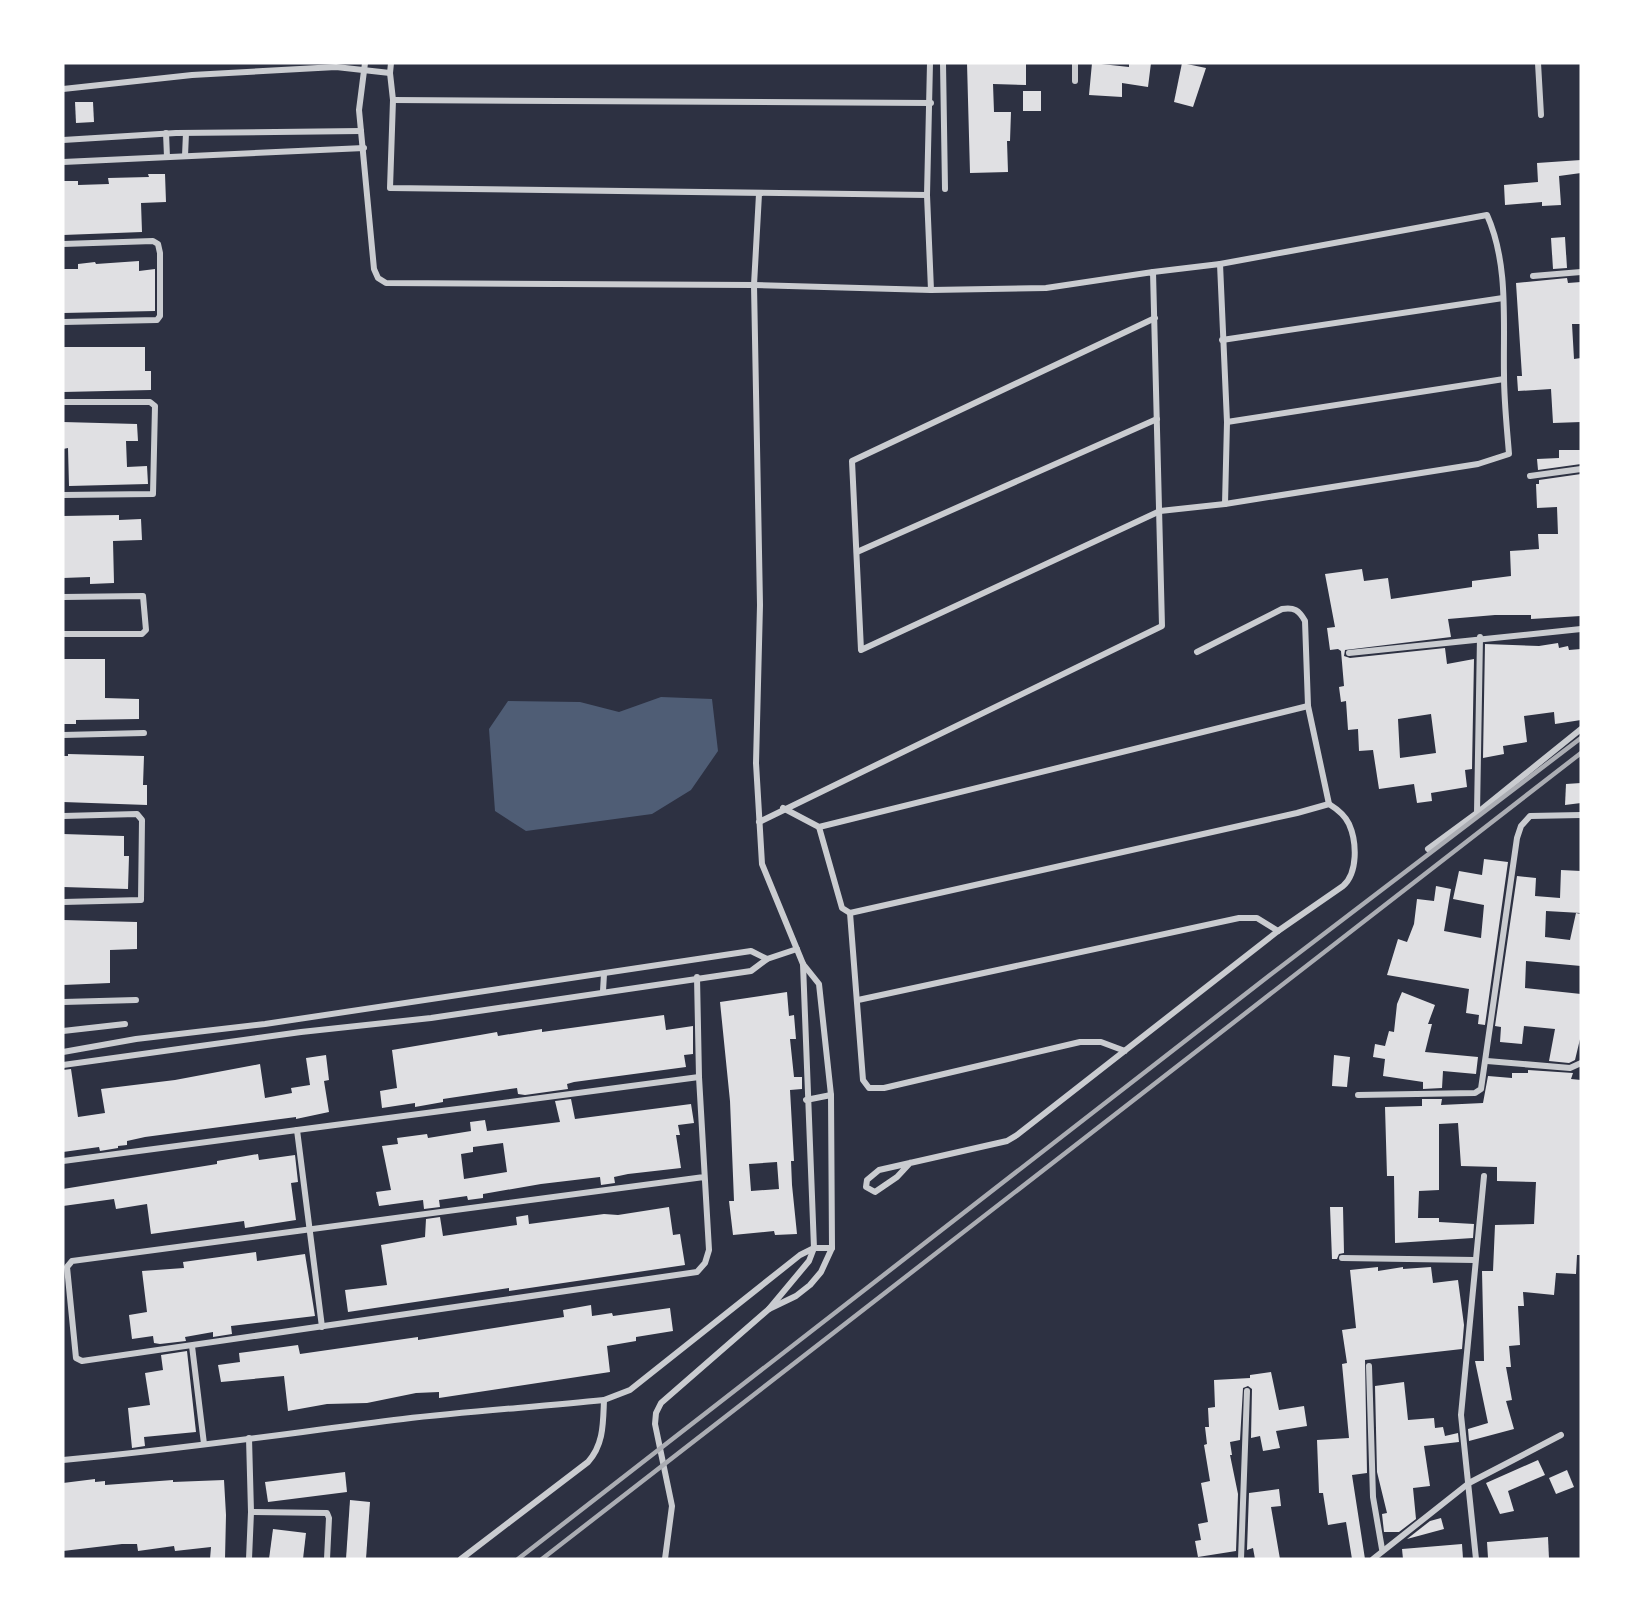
<svg xmlns="http://www.w3.org/2000/svg" width="1644" height="1622" font-family="'Roboto Serif',serif">
<style>
.water{fill:#4f5d75}
.building{fill:#e0e0e3;fill-rule:evenodd}
.lines{fill:none;stroke-linecap:round;stroke-linejoin:round}
.minor{stroke:#caccd0;stroke-width:6}
.rail{stroke:#abadb3;stroke-width:4.5}
</style>
<rect width="100%" height="100%" fill="#2d3142"/>
<path class="water" d="M661,697l51,2 6,52 -27,39 -39,24 -126,17 -31,-20 -6,-82 19,-28 72,1 39,10z"/>
<g class="building">
<path d="M967,63h59v22l-33,-1 1,28h17l-1,29h-3l1,31 -38,1z"/>
<path d="M1092,63l37,4v-4h22l-3,24 -26,-4v14l-33,-2z"/>
<path d="M1182,63l24,5 -13,39 -19,-5z"/>
<rect x="1023" y="91" width="18" height="20"/>
<path d="M75,102h18l1,20 -18,1z"/>
<path d="M1581,160v13l-22,3 2,29 -19,1v-4l-37,3 -1,-20 34,-3 -1,-19z"/>
<path d="M148,174h17l1,28 -25,1 1,29 -79,3v-54h15v4l31,-1 -1,-6 41,-1z"/>
<path d="M1565,237l2,31 -14,1 -2,-31z"/>
<path d="M139,261v10l16,-2v42l-92,2v-44h15v-5l17,-2 1,2z"/>
<path d="M1567,278l1,5 13,-1v42h-9l2,35 7,-1v64l-28,1 -2,-34 -33,2 -1,-15h5l-6,-93z"/>
<path d="M63,347h82v24h6v19l-88,2z"/>
<path d="M63,422l74,2 1,17h-12l1,26 20,-1 1,18 -79,2 -1,-38 -5,1z"/>
<path d="M1559,450h21l1,14 -43,6 -1,-11 22,-1z"/>
<path d="M1581,474v142l-50,3v-4h-36l-47,4 3,18 -106,13 -1,6 6,2 95,-10 2,16 27,-5 -2,110 -7,1 2,17 -36,6 1,8 -15,2 -3,-19 -35,5 -6,-39 -14,1 -1,-22 -10,1 -2,-29 -5,1 -2,-15 5,-1 -3,-35 -3,-2 -8,1 -3,-22 8,-1 -10,-53 37,-5 2,12 24,-3 3,21 81,-12v-6l39,-5 -1,-25 29,-2 -1,-15h20l-1,-27 -20,1 -1,-24h3v-4zM1431,714l5,39 -36,5 -2,-39z"/>
<path d="M119,515v5l22,-1 1,21 -29,1 1,42 -24,1v-7l-27,1v-62z"/>
<path d="M1558,643l1,5 9,-2 1,4 12,-1v71l-26,4 -1,-12 -30,4 3,26 -24,4 1,8 -21,4 2,-114 54,2z"/>
<path d="M63,659h42v39l34,1v20l-63,1v4h-13z"/>
<path d="M68,754l76,2 -1,29h4v20l-84,-3v-46h5z"/>
<path d="M1581,783v20l-16,2 1,-21z"/>
<path d="M63,834l61,2v20h5l-1,33 -65,-2z"/>
<path d="M1484,859l24,3 -23,163 -7,-1 1,-9 -13,-2 3,-24 -82,-14 11,-36 9,3 7,-18 3,-25 17,2 2,-15 15,3 -7,42 37,7 3,-33 -31,-6 6,-28 23,4z"/>
<path d="M1561,870l20,1v42l-35,-2 -1,26 25,3 6,-27 5,1v52l-55,-5 -1,27 56,6v41l-6,25 -6,3 -20,-2 6,-32 -31,-3 -2,18 -22,-2 1,-15 -6,-1 22,-150 19,2 -1,18 25,2z"/>
<path d="M63,920l74,2v27l-27,1v33l-47,2z"/>
<path d="M787,992l2,24 5,-1 2,24h-6l4,38h8v12l-12,1 4,71h-3l1,24 5,49 -22,1 -1,-4 -41,4 -4,-34h5l-4,-100 -10,-99zM777,1162l2,27 -28,2 -2,-27z"/>
<path d="M1402,992l33,13 -7,19h4l-7,28 53,5 -2,17 -33,-3 -1,17 -19,1v-7l-40,-6 2,-17 -12,-2 2,-13 10,2 4,-15 5,1 3,-28z"/>
<path d="M664,1015l2,15 27,-4v28l-9,1 2,12 -112,15 -7,2 1,5 -43,6 -7,-1 -1,-6 -74,11v3l-28,5v-4l-33,5 -2,-17 17,-3 -5,-38 88,-15 17,-3 1,4 44,-7v3z"/>
<path d="M326,1055l3,25 -5,1 5,31 -33,7v-2l-151,20 -18,4v4l-9,1v2l-18,3 -1,-4 -36,5v-82l8,-1 7,48 27,-4 -4,-24 74,-9 85,-16 5,34 27,-5 -1,-5 19,-3 -4,-27z"/>
<path d="M1334,1055l16,2 -3,30 -15,-1z"/>
<path d="M1528,1070l45,3 -2,6 10,1 -1,175h-3l-1,19 -20,-1 -2,22 -31,-3 1,14h-6l2,39 -11,1 2,21h-5l6,33 -6,1 8,28 -45,12 -1,-12 20,-6 -13,-62h9l-2,-90h11l2,-46 39,-1 2,-42 -39,-1v-14l-36,-1 -3,-43 -19,1v66l-20,1 -1,27h21v4l35,2 -1,14 -78,5 -1,-67h-7l-2,-69 37,-1v-7h20l-1,6 42,-2 5,-27 24,2v-5h16z"/>
<path d="M571,1099l4,20 116,-15 3,19 -16,2 2,10h-4l5,33 -53,6 -14,3 1,6 -14,2 -1,-8 -59,7 -58,10v4l-15,2 -1,-4 -28,4 1,7 -16,2 -1,-9 -44,6 -3,-14 15,-2 -9,-44 16,-2 -1,-6 30,-4 1,4 43,-7 -1,-9 15,-2 2,11 73,-9 -5,-21zM503,1143l4,29 -43,7 -3,-25 12,-2v-5z"/>
<path d="M258,1154l1,6 36,-5 3,27 -7,1 5,37 -51,8 -1,-7 -93,13 -4,-30 -31,5 -2,-10 -51,7v-17l154,-25v-3z"/>
<path d="M669,1207l4,28 7,-1 5,31 -176,26v-3l-161,24 -3,-22 42,-5 -6,-40 44,-8 1,-18 14,-2 3,19 74,-11 -1,-8 12,-2 1,9 75,-10 14,1z"/>
<path d="M1330,1207h13l1,46 -5,1 -2,5h-5z"/>
<path d="M256,1252l1,9 48,-7 10,62 -84,10 1,8 -19,3v-5l-28,5 1,4 -26,3 -6,-1 -1,-7 -21,3 -3,-24 18,-3 -5,-41 42,-3 -1,-6z"/>
<path d="M1378,1267v4l25,-4v2l28,-2 2,16 25,-3 6,45 -2,24 -97,11 2,113 -15,2 13,84h-13l-6,-37 -18,3 -5,-32h-4l-2,-53 32,-2 -7,-74 5,-1 -5,-33 14,-2 -6,-58z"/>
<path d="M591,1305l1,11 20,-3 1,3 57,-8 3,23 -37,6v4l-29,5 3,26 -171,26v-6l-23,1 -49,10 -40,1 -39,7 -4,-35 -63,6 -3,-17 22,-3 -1,-9 59,-8 2,9 118,-17v3l146,-23 -1,-7z"/>
<path d="M187,1351l9,81 -52,5 1,9 -13,2 -4,-40 22,-3 -5,-32 18,-3 -2,-15z"/>
<path d="M1271,1372l8,38 25,-4 3,20 -31,5 4,17 -17,3 -3,-15 -9,2 1,-49 -4,-3 -5,2 -3,52 -10,2 2,13h-2l8,39 -2,57 -38,6 -3,-16 6,-1 -3,-16 10,-2 -7,-39 9,-2 -6,-36 3,-1 -2,-17h4l-1,-19 7,-1 -1,-27 36,-2v-3z"/>
<path d="M1404,1382l4,38 26,-2 1,10 8,-1 2,9 13,-3 1,9 -35,4 6,40 -17,2 3,31 -17,13h-15l-2,-18 5,-1 -10,-41 -2,-86z"/>
<path d="M1538,1460l7,15 -37,16 6,20 -14,3 -14,-31z"/>
<path d="M1567,1470l7,17 -18,7 -7,-16z"/>
<path d="M345,1472l2,20 -79,10 -3,-20z"/>
<path d="M95,1479v3l10,-1v4l68,-5v2l51,-2 2,35 -1,44h-15l1,-12 -36,4 -1,-5 -36,5 -1,-7h-15l-59,7v-68z"/>
<path d="M1279,1489l2,17 -10,1 9,52h-25l-2,-11 -6,2 2,-57z"/>
<path d="M350,1500l20,2 -4,57h-20z"/>
<path d="M1441,1518l3,11 -37,10 23,-18z"/>
<path d="M273,1529l33,4 -3,26h-34z"/>
<path d="M1548,1537l1,22 -61,-1 -1,-16z"/>
<path d="M1462,1544l1,15h-60l-1,-10z"/>
</g>
<g class="lines">
<g class="minor">
<path d="M365,63l-6,47 15,159 4,9 8,5 368,2 177,5 -4,-95 3,-132"/>
<path d="M391,63l-1,10 3,27 -3,88 537,7"/>
<path d="M943,63l2,126"/>
<path d="M1075,63v18"/>
<path d="M1538,63l3,52"/>
<path d="M63,89l129,-14 144,-8 54,6"/>
<path d="M393,100l538,3"/>
<path d="M166,133l1,24"/>
<path d="M63,140l113,-7 185,-2"/>
<path d="M185,156l1,-23"/>
<path d="M63,162l301,-14"/>
<path d="M759,194l-5,91 6,320 -4,158 6,101 41,100 16,20 12,111 1,153 -11,24 -11,13 -14,11 -27,13"/>
<path d="M63,244l90,-3 5,3 2,9v63l-3,4 -94,2"/>
<path d="M1220,264l7,158 -2,82"/>
<path d="M1153,272l67,-8 267,-49c22,49 16,108 17,160 0,27 3,53 5,79l-31,10 -253,40 -65,7 -299,139 -9,-189 303,-143"/>
<path d="M1533,276l48,-4"/>
<path d="M1222,340l281,-42"/>
<path d="M63,402h87l5,4 -2,88 -90,1"/>
<path d="M1227,422l277,-43"/>
<path d="M1530,476l51,-7"/>
<path d="M857,552l300,-133"/>
<path d="M63,597l80,-1 3,34 -4,4h-79"/>
<path d="M1197,652l85,-43c12,-2 17,1 23,12l3,85 21,98"/>
<path d="M1349,653l232,-24"/>
<path d="M63,735l81,-2"/>
<path d="M783,808l36,19 489,-121"/>
<path d="M1477,813l3,-176"/>
<path d="M63,816l74,-2 5,6 -1,80 -78,2"/>
<path d="M759,822l403,-196 -9,-354 -107,16 -115,2"/>
<path d="M819,827l23,81 8,5"/>
<path d="M1428,849l49,-36 104,-84"/>
<path d="M697,977l2,100 10,173 -4,13 -8,9 -615,89 -6,-3 -9,-91 5,-6 632,-84"/>
<path d="M603,991l1,-17"/>
<path d="M858,1000l381,-82h18l21,13"/>
<path d="M63,1002l73,-2"/>
<path d="M63,1031l62,-7"/>
<path d="M63,1052l73,-13 129,-15 486,-73 16,8"/>
<path d="M1487,1061l83,7 11,-5"/>
<path d="M63,1065l238,-33 130,-14 320,-47 16,-12 30,-10"/>
<path d="M1358,1095l117,-2 6,-4 36,-251 4,-12 9,-10 51,-1"/>
<path d="M806,1100l25,-5"/>
<path d="M297,1130l402,-53"/>
<path d="M63,1161l234,-31 25,197"/>
<path d="M910,1163l-13,14 -22,15 -9,-5 1,-7 12,-10 128,-29 10,-6 261,-204 65,-45c15,-13 14,-44 6,-62 -4,-9 -12,-15 -20,-20l-32,9 -447,100 13,167 6,8h15l196,-46h21l24,9"/>
<path d="M1342,1258l132,2"/>
<path d="M192,1346l12,98"/>
<path d="M1369,1366l4,131 9,52"/>
<path d="M63,1460c114,-10 227,-27 340,-41 67,-8 134,-12 201,-19l26,-10 170,-135 14,-7h18"/>
<path d="M251,1512l76,1 2,5 -2,41"/>
<path d="M249,1559l2,-47 -2,-74"/>
<path d="M461,1559l127,-97c16,-18 15,-39 16,-62"/>
<path d="M665,1559l7,-53 -17,-82 1,-11 5,-10 108,-94 40,-48 5,-13 -11,-284"/>
<path d="M1241,1559l6,-168"/>
<path d="M1373,1559l96,-76 92,-48"/>
<path d="M1476,1559l-15,-144 23,-239"/>
</g>
<g class="rail">
<path d="M518,1559l752,-584 311,-237"/>
<path d="M542,1559l1039,-806"/>
</g>
</g>
<rect width="1644" height="1622" fill="none" stroke="#ffffff" stroke-width="129"/>
</svg>
